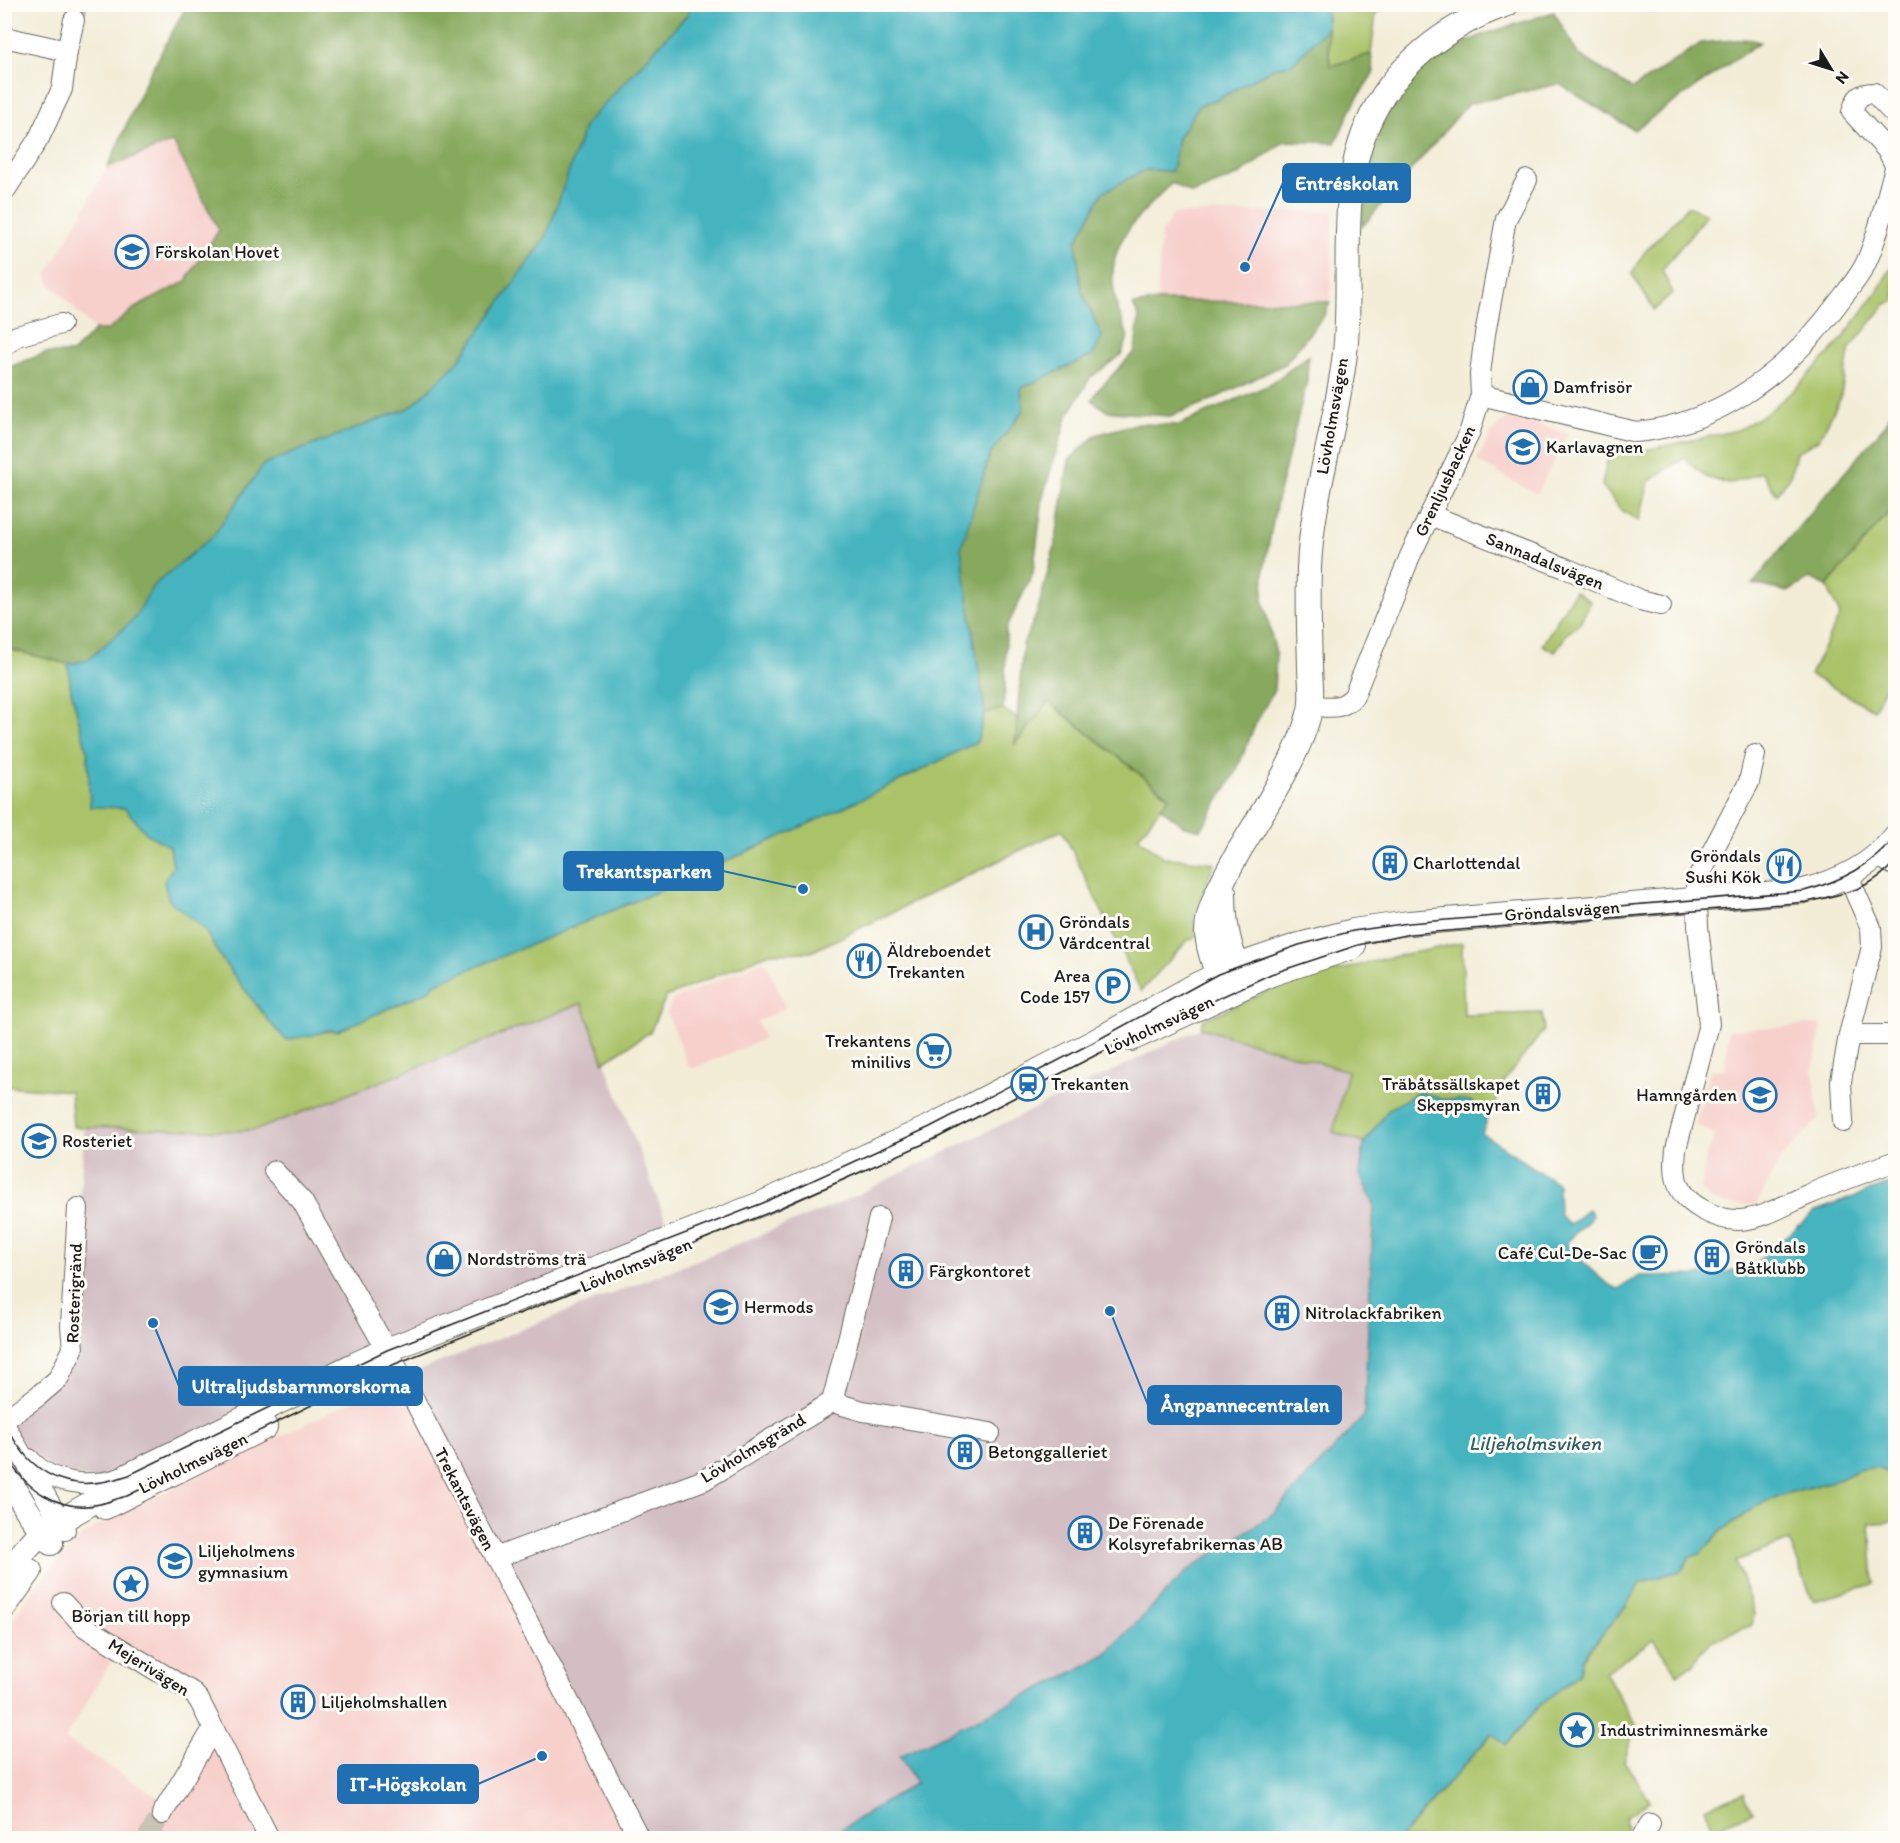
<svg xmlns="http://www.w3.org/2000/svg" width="1900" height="1843" font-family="Itim,sans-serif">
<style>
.built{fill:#f7d0cc;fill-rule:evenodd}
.industrial{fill:#d2bec3}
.green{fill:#aac369;stroke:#637042;stroke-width:1.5}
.forest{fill:#87a95d;stroke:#52623c;stroke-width:1.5}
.water{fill:#45b4bf;stroke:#30686e;stroke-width:1.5}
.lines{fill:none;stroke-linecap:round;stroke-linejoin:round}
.minor-tunnel{stroke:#c8c3b2;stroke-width:20;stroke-dasharray:20 10;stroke-linecap:butt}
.minor-casing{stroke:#67655e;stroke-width:22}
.tertiary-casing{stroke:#67655e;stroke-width:26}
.minor{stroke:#fff;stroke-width:20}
.tertiary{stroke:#fff;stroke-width:24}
.tram{stroke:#1c1c1c;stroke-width:1.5}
.labels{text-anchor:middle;stroke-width:6;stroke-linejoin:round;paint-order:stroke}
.poi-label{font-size:18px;fill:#1c1c1c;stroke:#fdfcf7;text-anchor:start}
.street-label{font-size:18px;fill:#1c1c1c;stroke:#fdfcf7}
.water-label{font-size:20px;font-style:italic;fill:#2e6065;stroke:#fdfcf7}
.leader{fill:none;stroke:#1f6fb2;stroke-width:2}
.callout-dot{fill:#1f6fb2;stroke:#fdfcf7;stroke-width:2}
.callout{fill:#1f6fb2;stroke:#1f6fb2;stroke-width:2}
.callout-label{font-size:20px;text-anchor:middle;font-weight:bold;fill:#fff}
</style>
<rect width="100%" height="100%" fill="#fdfcf7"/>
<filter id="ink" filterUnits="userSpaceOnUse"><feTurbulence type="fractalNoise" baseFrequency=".0167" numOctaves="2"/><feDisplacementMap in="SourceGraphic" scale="12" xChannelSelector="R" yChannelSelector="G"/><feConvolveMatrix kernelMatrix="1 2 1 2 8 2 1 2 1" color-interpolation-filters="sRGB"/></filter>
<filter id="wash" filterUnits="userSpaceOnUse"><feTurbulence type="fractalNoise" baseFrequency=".008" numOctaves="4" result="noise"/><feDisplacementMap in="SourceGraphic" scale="24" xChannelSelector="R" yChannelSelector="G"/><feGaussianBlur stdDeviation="1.35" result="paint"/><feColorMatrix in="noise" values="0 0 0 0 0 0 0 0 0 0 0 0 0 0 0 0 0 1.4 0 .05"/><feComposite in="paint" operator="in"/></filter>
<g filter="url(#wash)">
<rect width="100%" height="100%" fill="#f3edd8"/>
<g class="built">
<path d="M173,142l46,87 -34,53 -50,26 -27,22h-13l-45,-46 -3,-9 61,-108z"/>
<path d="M1236,212h97l-3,90 -173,-1 4,-67 12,-20z"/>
<path d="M1518,418l50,15 -31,61 -60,-33 14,-28 7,-8 7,-6z"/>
<path d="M765,960l21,48 -29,13 7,18 -62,26 -10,4 -4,-3 -21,-54 7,-13z"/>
<path d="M1822,1024l-9,47 6,48 -38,39 -25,47h-24l-20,-4 -11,-12 6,-37 9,-17 -21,-11 16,-54 14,-1 3,-39z"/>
<path d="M400,1378l237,460h-632v-204l15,-26 25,-33 29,-32 26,-19zM120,1646l88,62 5,17 -45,78 -103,-64z"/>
</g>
<g class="industrial">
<path d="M582,1003l88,228 -570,250 -47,-11 -27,-22 -18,-28 50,-43 15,-52 11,-197 155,3 20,-2z"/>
<path d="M1201,1028l148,43 -16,61 31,11 -4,32 14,29 -10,212 -90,97 -87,58 -81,83 -42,23 -164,79 16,27 -89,55h-190l-237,-460 438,-174z"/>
</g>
<g class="green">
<path d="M1326,5h72l-22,7 -5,42 -41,13z"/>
<path d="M1688,206l19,8 -45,56 11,23 -19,17 -22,-36 12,-21z"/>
<path d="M1895,261v41l-9,2 -36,44 -10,51 -21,40 -23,14 -6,24 -14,17 -14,-22 -33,12 -23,-7 -22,-19 -35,23 -10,40 -18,-11 -19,-25 8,-39 36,4 92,-20 30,-18 28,-24 43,-45 38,-51z"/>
<path d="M1895,505v160l-21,45 -64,-35 30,-60 -13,-29z"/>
<path d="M1575,591l16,11 -12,22 -11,8 -13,20 -13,-7z"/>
<path d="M4,648l64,16 3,26 17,65 2,51 35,2 21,25 24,14 3,19 -9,16 5,18 35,29 19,32 49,64 15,15c15,-3 37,-10 51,-9l90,-40 8,-8 248,-102 230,-107 62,-32 9,-29 18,-4 15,10 -2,24 32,-41 121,95 -31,40 25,20 51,6 -20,53 2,22 -9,3 -46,50 -79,-161 -251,122 -41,1 -104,44 -16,35 -46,30 -22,-59 -323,126 -20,2 -166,-4 -3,-36 -65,-5z"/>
<path d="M1462,943l2,72 78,-2 2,17 -40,51 -10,27c-12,4 -16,1 -24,-7l-29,-2 -22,-7 -30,17 -25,34 -31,-11 15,-61 -147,-43 2,-8 76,-34 108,-28z"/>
<path d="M1877,1467l11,6 7,-1v49l-25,3 4,60 -61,17 -24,-60 -53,20 18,52 -2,12 -41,17 -11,11 -6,11 -17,10 -23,-35 -49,34 31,52 -12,36 26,39 -25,18 2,15 -2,5h-225l93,-105 14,12 31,-38 42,-34 2,-14 44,-53 14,-23 42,-13 8,-13 10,-3 22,-23 40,-28 22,-9 57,-15 17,-9z"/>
<path d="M1744,1793l8,19 -39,16 -8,-20z"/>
</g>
<g class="forest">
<path d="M187,5h505l-4,9 -103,111 -39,113 -89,125 -46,44 -147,57 -51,72 -60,50 -18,32 -47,42 -20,4 -63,-16 -1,-279 42,-16h26l23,-23h13l27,-22 50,-26 34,-52 -46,-88 -65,25 37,-85z"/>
<path d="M1554,12l24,42 54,35 69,-46 46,-4 13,3 -126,88 -75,-46 -91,20 -106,123 1,-38 6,-40 20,-39 23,-32 39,-30 34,-14z"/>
<path d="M1327,28l3,38 41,-12 3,18 -18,28 -21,43 -50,-2 -46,34 -47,19 -20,-11c-37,38 -70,60 -56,120 3,12 9,23 12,35l-7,17 -31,23 -23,39 -24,79 -10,77 -27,56 -1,60 -2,20 -18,4 -25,-165 30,-94 33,-43 -2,-23 71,-33 10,-18 -21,-48 -5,-47 27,-50 42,-22 27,1 6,-33 21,-33 19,-6 55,-31 19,-4z"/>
<path d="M1157,301l173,1 -5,12 -40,50 -82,40 -33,12 -56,-4 -9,-2 -13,-10 6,-10 37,-39 4,-34 -6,-12z"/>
<path d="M1308,356l-1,25 -30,119 -13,69 -1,31 13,54 -2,36 -18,33 -21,51 -34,56 -17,-4 -23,-18 8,-11 -120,-95 -34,42 8,-100 14,-31 18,-68 14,-85 27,-25 39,-11 44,1 90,-40z"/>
<path d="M1895,404v101l-68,81 -17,-8 -22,14 -35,-8 43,-54 89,-105z"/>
</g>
<g class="water">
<path d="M692,5l634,-1 1,24 -35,36 -19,4 -55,31 -19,6 -21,33 -6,33 -27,-1 -42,22 -27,50 5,48 21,47 -9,18 -72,33 2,23 -33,43 -29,94 24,165 -8,29c-176,90 -358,168 -541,241l-8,8 -90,40 -10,-1 -14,5 -28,5 -14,-15 -49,-64 -19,-32 -35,-29 -5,-18 9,-16 -3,-19 -24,-14 -21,-25 -35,-1 -2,-52 -17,-65 -3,-26 20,-4 47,-42 18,-32 60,-50 51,-72 147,-57 46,-44 89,-125 39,-113 103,-111z"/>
<path d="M1419,1092l22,7 29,2 8,8 8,2v13l-4,9 76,51 1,30 10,11 20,-16 4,7 -27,27 7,8 3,-1c3,4 5,10 8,13 7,7 24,23 34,26l22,-13 74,-1 31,-7 13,-7 58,-50 73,-27 6,-1v289l-7,1 -11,-6 -19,3 -17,9 -57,15 -22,9 -41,28 -21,23 -10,3 -8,13 -42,13 -14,23 -44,52 -2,15 -42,34 -32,38 -14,-12 -92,105h-573l89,-55 -16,-27 164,-79 42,-23 81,-83 87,-58 90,-97 10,-212 -14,-29 4,-32 25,-34z"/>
</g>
</g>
<g filter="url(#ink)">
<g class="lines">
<g class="minor-tunnel">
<path d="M74,20l4,-16"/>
<path d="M147,1838l15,-24"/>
</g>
<defs>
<g id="minor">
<path d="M4,37l63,14"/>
<path d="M1895,165l-7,-14 -36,-39c4,-14 7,-19 22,-19l22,23"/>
<path d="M4,192l35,-54 23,-49 5,-38 7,-31"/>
<path d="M4,346l13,-10 44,-12"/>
<path d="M1481,395l155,37c85,-8 153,-62 202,-129 9,-12 20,-24 27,-38 14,-29 21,-68 31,-100"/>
<path d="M1430,515l135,53 75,32 21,5"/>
<path d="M1311,706c18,0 30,5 43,-10l56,-140 59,-122 12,-39 -1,-21 5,-40 21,-115 21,-39"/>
<path d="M1755,755l-6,27 -53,100 2,44 11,98 -33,125c-1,11 -2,21 1,32 5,23 41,40 63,39 22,-1 45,-15 65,-24 30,-13 60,-24 91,-35"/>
<path d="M1877,856l19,10"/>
<path d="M1849,1035h47"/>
<path d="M1843,1122l-2,-41 8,-46 23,-88 -1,-19 -23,-52"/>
<path d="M274,1171l28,30 103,181 234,456"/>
<path d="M832,1402l31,9 127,22"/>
<path d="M4,1420l34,-24 20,-17 15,-30 -2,-23 7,-118"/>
<path d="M4,1424l61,106"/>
<path d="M29,1459c23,26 61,29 92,19"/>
<path d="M495,1558l209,-78 128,-78 47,-184"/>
<path d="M63,1603l22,24 107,65 7,8 70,138"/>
<path d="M162,1814l51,-85"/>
<path d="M1642,1838l8,-14"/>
</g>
<g id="tertiary">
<path d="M1224,893c0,34 5,56 19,87"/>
<path d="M1224,989c-8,-18 -16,-38 -17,-57 0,-26 20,-59 32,-81 24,-40 61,-96 71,-141 3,-14 0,-30 0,-44 -1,-32 -2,-65 -1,-98 3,-73 28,-143 36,-215 8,-74 -8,-158 22,-227 25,-60 80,-101 140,-122"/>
<path d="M1131,1039l140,-65 82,-27"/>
<path d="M4,1472l25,41 22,30"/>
<path d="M105,1507l160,-80"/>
<path d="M4,1583l21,-33 16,-18 45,-26 43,-31 227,-111 31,-14 376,-147 167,-76 162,-84 104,-58 41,-19 62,-21 54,-14 56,-8 395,-32c37,-10 68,-25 92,-55"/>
<path d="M4,1607l26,-36"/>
</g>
</defs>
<use href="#minor" class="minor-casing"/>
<use href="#tertiary" class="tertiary-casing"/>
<use href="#minor" class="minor"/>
<use href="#tertiary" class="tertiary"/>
<g class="tram">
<path d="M4,1424c9,13 16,28 28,38 29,27 62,25 97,13l258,-125 376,-147 116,-53 51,-23 162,-84 126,-69 81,-29 54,-14 56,-8 395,-32c37,-10 68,-25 92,-55"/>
<path d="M4,1453c19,34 55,61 96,51 9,-2 18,-6 27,-8l268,-132 373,-151 169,-75 161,-84 173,-80 87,-29 52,-11 397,-32c34,-8 66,-12 89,-42"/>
</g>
</g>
</g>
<defs>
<symbol id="school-ring" viewBox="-11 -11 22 22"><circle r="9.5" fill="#fdfcf7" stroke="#1f6fb2" stroke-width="1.5"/><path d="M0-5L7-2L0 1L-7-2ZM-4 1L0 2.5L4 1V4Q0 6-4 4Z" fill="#1f6fb2"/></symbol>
<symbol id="shop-ring" viewBox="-11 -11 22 22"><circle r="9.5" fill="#fdfcf7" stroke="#1f6fb2" stroke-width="1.5"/><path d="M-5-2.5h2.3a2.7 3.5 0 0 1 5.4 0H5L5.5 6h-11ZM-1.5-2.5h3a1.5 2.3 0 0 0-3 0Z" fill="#1f6fb2"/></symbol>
<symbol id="building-ring" viewBox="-11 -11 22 22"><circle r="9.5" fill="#fdfcf7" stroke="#1f6fb2" stroke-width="1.5"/><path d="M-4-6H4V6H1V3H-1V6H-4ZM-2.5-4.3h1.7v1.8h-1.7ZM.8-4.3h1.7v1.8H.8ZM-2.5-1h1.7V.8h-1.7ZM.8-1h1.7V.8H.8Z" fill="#1f6fb2"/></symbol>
<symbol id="restaurant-ring" viewBox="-11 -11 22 22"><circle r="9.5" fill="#fdfcf7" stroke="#1f6fb2" stroke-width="1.5"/><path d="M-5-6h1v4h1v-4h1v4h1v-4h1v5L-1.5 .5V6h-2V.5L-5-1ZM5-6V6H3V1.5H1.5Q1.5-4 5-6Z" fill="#1f6fb2"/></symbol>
<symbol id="hospital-ring" viewBox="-11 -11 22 22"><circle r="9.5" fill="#fdfcf7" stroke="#1f6fb2" stroke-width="1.5"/><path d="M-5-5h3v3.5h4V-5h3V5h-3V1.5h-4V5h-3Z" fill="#1f6fb2"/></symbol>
<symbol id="parking-ring" viewBox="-11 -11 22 22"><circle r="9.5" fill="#fdfcf7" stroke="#1f6fb2" stroke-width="1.5"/><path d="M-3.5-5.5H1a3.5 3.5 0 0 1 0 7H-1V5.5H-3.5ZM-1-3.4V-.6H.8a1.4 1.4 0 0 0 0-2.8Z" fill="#1f6fb2"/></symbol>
<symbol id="supermarket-ring" viewBox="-11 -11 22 22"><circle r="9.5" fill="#fdfcf7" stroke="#1f6fb2" stroke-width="1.5"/><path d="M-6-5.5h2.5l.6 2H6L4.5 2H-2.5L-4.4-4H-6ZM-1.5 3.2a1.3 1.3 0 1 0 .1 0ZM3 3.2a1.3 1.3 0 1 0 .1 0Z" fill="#1f6fb2"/></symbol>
<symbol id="station-ring" viewBox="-11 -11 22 22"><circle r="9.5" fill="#fdfcf7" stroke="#1f6fb2" stroke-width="1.5"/><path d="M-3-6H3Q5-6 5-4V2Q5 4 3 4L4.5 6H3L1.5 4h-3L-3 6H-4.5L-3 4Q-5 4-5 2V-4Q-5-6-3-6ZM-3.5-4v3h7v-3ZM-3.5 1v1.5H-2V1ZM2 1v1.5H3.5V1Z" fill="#1f6fb2"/></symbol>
<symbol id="cafe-ring" viewBox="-11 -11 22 22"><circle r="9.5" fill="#fdfcf7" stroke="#1f6fb2" stroke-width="1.5"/><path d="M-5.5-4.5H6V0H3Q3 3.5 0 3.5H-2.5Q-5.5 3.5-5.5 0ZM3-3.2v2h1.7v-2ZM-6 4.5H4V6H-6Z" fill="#1f6fb2"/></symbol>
<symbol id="sight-ring" viewBox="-11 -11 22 22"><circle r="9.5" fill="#fdfcf7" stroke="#1f6fb2" stroke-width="1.5"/><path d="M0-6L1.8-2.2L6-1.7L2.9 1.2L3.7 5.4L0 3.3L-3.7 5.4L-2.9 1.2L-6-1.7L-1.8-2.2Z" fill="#1f6fb2"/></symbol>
</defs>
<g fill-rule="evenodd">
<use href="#school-ring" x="113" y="233" width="38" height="38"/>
<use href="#shop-ring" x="1511" y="368" width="38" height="38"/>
<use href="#school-ring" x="1504" y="428" width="38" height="38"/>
<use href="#building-ring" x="1371" y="844" width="38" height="38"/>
<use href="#restaurant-ring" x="1765" y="847" width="38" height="38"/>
<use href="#hospital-ring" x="1017" y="913" width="38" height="38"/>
<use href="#restaurant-ring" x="845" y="942" width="38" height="38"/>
<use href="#parking-ring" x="1094" y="967" width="38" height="38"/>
<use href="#supermarket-ring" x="915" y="1032" width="38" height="38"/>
<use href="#station-ring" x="1009" y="1065" width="38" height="38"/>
<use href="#building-ring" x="1524" y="1075" width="38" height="38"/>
<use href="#school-ring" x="1741" y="1076" width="38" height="38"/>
<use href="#school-ring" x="20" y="1122" width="38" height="38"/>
<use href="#cafe-ring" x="1631" y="1234" width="38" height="38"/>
<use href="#building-ring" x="1693" y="1238" width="38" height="38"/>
<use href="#shop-ring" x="425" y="1240" width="38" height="38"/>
<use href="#building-ring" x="887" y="1252" width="38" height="38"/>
<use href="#school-ring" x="702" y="1288" width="38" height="38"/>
<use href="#building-ring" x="1263" y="1294" width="38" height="38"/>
<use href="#building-ring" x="946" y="1433" width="38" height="38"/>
<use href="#building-ring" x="1066" y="1514" width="38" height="38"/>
<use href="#school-ring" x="156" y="1542" width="38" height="38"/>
<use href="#sight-ring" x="112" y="1565" width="38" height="38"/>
<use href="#building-ring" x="279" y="1683" width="38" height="38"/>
<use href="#sight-ring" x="1558" y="1711" width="38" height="38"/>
</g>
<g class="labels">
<g class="poi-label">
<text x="155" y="258">Förskolan Hovet</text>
<text x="1553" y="393">Damfrisör</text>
<text x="1546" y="453">Karlavagnen</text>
<text x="1761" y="862" text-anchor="end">Gröndals<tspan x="1761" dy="21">Sushi Kök</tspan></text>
<text x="1413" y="869">Charlottendal</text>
<text x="1059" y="928">Gröndals<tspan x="1059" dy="21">Vårdcentral</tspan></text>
<text x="887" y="957">Äldreboendet<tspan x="887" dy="21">Trekanten</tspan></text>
<text x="1090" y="982" text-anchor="end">Area<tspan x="1090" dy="21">Code 157</tspan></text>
<text x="911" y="1047" text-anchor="end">Trekantens<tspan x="911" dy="21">minilivs</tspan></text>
<text x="1051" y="1090">Trekanten</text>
<text x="1520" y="1090" text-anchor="end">Träbåtssällskapet<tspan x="1520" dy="21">Skeppsmyran</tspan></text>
<text x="1737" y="1101" text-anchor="end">Hamngården</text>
<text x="62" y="1147">Rosteriet</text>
<text x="1735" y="1253">Gröndals<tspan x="1735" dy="21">Båtklubb</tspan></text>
<text x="1627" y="1259" text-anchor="end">Café Cul-De-Sac</text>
<text x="467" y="1265">Nordströms trä</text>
<text x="929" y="1277">Färgkontoret</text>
<text x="744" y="1313">Hermods</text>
<text x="1305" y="1319">Nitrolackfabriken</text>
<text x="988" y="1458">Betonggalleriet</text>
<text x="1108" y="1529">De Förenade<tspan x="1108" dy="21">Kolsyrefabrikernas AB</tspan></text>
<text x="198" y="1557">Liljeholmens<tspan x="198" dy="21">gymnasium</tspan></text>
<text x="131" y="1622" text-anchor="middle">Början till hopp</text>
<text x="321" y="1708">Liljeholmshallen</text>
<text x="1600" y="1736">Industriminnesmärke</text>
</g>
<g class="street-label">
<text transform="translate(1332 416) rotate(-80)" y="6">Lövholmsvägen</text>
<text transform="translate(1445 481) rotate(-65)" y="6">Grenljusbacken</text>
<text transform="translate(1545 561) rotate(22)" y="6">Sannadalsvägen</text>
<text transform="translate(1562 911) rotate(-4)" y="6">Gröndalsvägen</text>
<text transform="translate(1159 1025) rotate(-25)" y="6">Lövholmsvägen</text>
<text transform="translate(636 1265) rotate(-22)" y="6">Lövholmsvägen</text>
<text transform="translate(74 1293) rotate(-88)" y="6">Rosterigränd</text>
<text transform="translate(753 1448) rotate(-31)" y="6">Lövholmsgränd</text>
<text transform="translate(193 1463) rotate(-26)" y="6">Lövholmsvägen</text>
<text transform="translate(465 1499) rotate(63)" y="6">Trekantsvägen</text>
<text transform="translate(149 1667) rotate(32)" y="6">Mejerivägen</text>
</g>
<g class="water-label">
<text x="1535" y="1450">Liljeholmsviken</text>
</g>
</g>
<path class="leader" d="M1245 267L1283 183M803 889L723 871M153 1323L179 1386M1110 1311L1148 1405M542 1756L478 1784"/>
<g class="callout-dot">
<circle cx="1245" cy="267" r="6"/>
<circle cx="803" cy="889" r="6"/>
<circle cx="153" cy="1323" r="6"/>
<circle cx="1110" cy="1311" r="6"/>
<circle cx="542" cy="1756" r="6"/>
</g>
<g class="callout">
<rect x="1283" y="164" width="127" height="38" rx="6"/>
<rect x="564" y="852" width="159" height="38" rx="6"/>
<rect x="179" y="1367" width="243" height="38" rx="6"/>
<rect x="1148" y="1386" width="193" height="38" rx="6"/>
<rect x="338" y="1765" width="140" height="38" rx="6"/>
</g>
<g class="callout-label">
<text x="1347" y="190">Entréskolan</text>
<text x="644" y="878">Trekantsparken</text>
<text x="301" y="1393">Ultraljudsbarnmorskorna</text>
<text x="1245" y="1412">Ångpannecentralen</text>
<text x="408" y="1791">IT-Högskolan</text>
</g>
<rect width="1900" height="1843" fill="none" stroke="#fdfcf7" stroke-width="24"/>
<g transform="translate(1831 69) rotate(128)" stroke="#fdfcf7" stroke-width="4.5" paint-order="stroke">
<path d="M0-4.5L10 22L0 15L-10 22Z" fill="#1c1c1c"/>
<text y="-9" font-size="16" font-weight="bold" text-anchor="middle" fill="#1c1c1c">N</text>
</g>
</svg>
